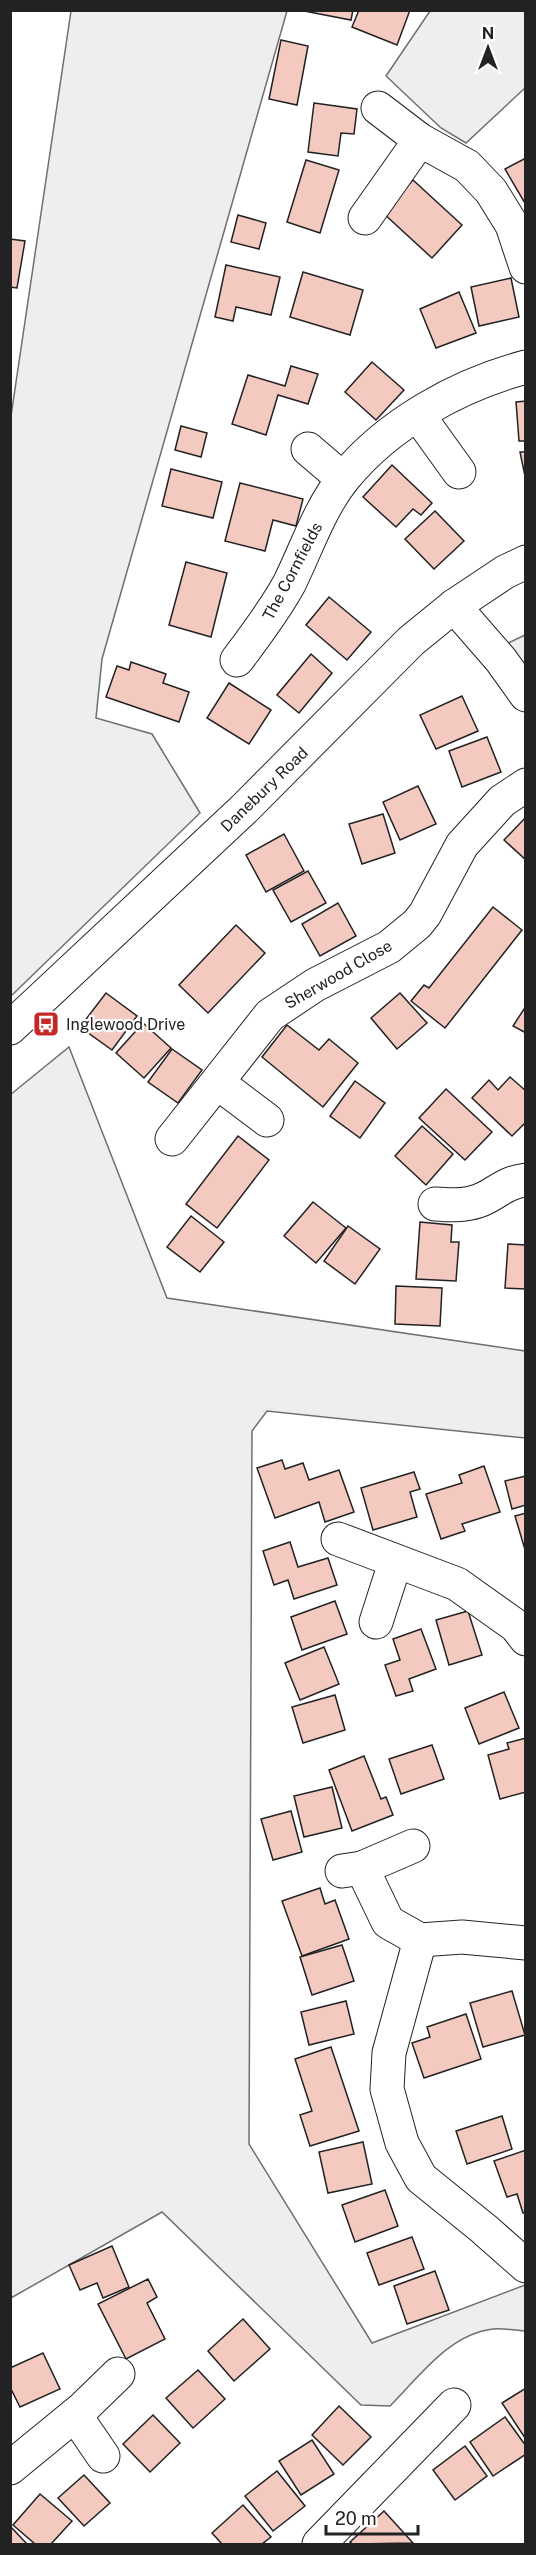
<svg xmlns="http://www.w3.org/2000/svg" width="536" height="2555" font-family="'Public Sans',sans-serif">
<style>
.green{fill:#eee;stroke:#6f6f6f;stroke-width:1.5}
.building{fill:#f3c9c0;stroke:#222;stroke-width:1.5}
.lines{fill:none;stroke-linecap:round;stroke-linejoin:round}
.minor-casing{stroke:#222;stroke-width:35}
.minor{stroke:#fff;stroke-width:33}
.labels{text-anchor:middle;stroke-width:4.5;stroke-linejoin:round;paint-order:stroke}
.street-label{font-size:16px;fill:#222;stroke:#fff}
.poi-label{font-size:16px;fill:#222;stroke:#fff;text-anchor:start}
</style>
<rect width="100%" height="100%" fill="#fff"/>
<g class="green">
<path d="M71,11h216l-185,648 -6,59 56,16 48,79 -189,183v-580z"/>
<path d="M430,11h95v77l-59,55 -25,-15 -55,-52z"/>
<path d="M525,635v34l-1,1 -16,-27z"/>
<path d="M69,1047l98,251 358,53v87l-258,-27 -15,20 -3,713 123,199 153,-58v46c-10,-1 -22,-3 -32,-2 -44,5 -74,48 -103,77l-29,-1 -199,-193 -151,86 -1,-1203z"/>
</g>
<g class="building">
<path d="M299,10h54l-2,10z"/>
<path d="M359,10h51l-13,35 -45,-18z"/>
<path d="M281,40l27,6 -11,59 -28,-6z"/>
<path d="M314,103l43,6 -3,25 -13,-1 -3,23 -30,-4z"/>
<path d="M526,158v47l-21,-36z"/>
<path d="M306,160l33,10 -19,63 -33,-11z"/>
<path d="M413,180l49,45 -30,33 -50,-46z"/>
<path d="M238,215l28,8 -7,26 -28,-7z"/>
<path d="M10,239l15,2 -8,47 -7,-1z"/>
<path d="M226,265l54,12 -9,38 -35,-8 -3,14 -18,-4z"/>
<path d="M303,272l60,18 -13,45 -60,-18z"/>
<path d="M511,278l8,39 -40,9 -8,-39z"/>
<path d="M459,292l17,41 -40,15 -16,-39z"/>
<path d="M372,362l32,28 -28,30 -31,-28z"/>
<path d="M291,366l27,8 -10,30 -30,-9 -12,40 -34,-11 16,-49 37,11z"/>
<path d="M526,401v40h-7l-3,-39z"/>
<path d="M181,426l26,7 -6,24 -26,-7z"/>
<path d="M520,452h6v29z"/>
<path d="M392,465l40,38 -11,12 -8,-6 -17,18 -33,-30z"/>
<path d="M171,469l51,13 -9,36 -51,-12z"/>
<path d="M240,483l63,16 -7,27 -23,-6 -8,31 -40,-10z"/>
<path d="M435,511l29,30 -30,28 -29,-30z"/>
<path d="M186,562l41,11 -16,64 -42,-12z"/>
<path d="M329,597l42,35 -24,28 -41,-35z"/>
<path d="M311,654l21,19 -33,40 -22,-18z"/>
<path d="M131,662l35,12 -3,9 26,9 -10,30 -73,-25 11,-31 12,4z"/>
<path d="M229,683l42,27 -22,34 -42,-26z"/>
<path d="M462,696l16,35 -42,18 -16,-34z"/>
<path d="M487,737l14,35 -39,15 -13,-36z"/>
<path d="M418,786l18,38 -36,16 -17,-38z"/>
<path d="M383,814l12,39 -33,11 -13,-40z"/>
<path d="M526,817v43l-22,-20z"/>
<path d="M284,834l20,37 -38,21 -20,-37z"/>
<path d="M308,871l18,32 -35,19 -18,-32z"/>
<path d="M338,903l18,33 -36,20 -18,-32z"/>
<path d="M493,907l29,23 -77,98 -34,-27 13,-16 5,3z"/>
<path d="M236,925l29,28 -57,60 -29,-28z"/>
<path d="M106,993l31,23 -25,34 -32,-23z"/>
<path d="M400,993l27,30 -30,26 -26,-31z"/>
<path d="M526,1006v27l-13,-7z"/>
<path d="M143,1023l28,25 -27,30 -28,-25z"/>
<path d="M287,1025l32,25 10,-11 29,24 -35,44 -61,-50z"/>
<path d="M172,1049l30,21 -24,33 -30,-21z"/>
<path d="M510,1077l16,14v31l-14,14 -40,-38 17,-18 9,10z"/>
<path d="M355,1081l30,22 -25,35 -30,-22z"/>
<path d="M446,1089l46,43 -27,28 -46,-42z"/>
<path d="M422,1126l31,28 -27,31 -31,-29z"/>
<path d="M238,1136l31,24 -52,68 -31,-24z"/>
<path d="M313,1202l33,26 -30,35 -32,-27z"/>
<path d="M191,1216l33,26 -24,30 -33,-25z"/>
<path d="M420,1222l32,3 -1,17h8l-3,39 -40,-2z"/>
<path d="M348,1226l32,23 -25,35 -31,-23z"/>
<path d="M508,1244l18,1v44l-21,-1z"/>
<path d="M396,1286l46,2 -2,38 -45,-2z"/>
<path d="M282,1460l3,9 18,-6 6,17 30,-10 15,42 -29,10 -6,-20 -44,16 -18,-50z"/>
<path d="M484,1466l16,46 -38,12 3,7 -24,8 -15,-45 36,-11 -3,-8z"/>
<path d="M414,1472l6,17 -10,3 7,25 -44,13 -12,-42z"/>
<path d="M526,1476v29l-14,4 -7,-28z"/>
<path d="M526,1513v40l-11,-37z"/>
<path d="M290,1542l8,25 30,-9 9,27 -43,14 -6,-19 -14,5 -11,-34z"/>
<path d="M335,1601l12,33 -45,16 -11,-33z"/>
<path d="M468,1611l14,44 -33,10 -13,-45z"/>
<path d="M421,1629l15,40 -27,10 4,12 -17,5 -11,-31 15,-5 -7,-21z"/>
<path d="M324,1647l15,37 -39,16 -15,-37z"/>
<path d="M504,1692l15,36 -40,16 -14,-36z"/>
<path d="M335,1695l10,35 -42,13 -11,-36z"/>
<path d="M526,1738v54l-26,7 -12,-44 21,-6 -2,-6z"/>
<path d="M432,1745l12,34 -43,15 -12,-35z"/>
<path d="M364,1756l17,43 5,-2 7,18 -41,16 -23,-61z"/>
<path d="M332,1787l10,41 -38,9 -10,-41z"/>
<path d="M291,1811l11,41 -29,8 -12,-41z"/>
<path d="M320,1888l5,16 10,-4 14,39 -47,17 -20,-55z"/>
<path d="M342,1945l12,36 -42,14 -12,-38z"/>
<path d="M512,1991l13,44 -42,12 -13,-44z"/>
<path d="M346,2001l8,33 -45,11 -8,-33z"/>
<path d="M466,2014l15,45 -57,19 -12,-35 18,-6 -3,-10z"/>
<path d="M331,2047l28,84 -49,15 -10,-31 12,-4 -17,-52z"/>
<path d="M502,2116l10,33 -45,15 -11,-33z"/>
<path d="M363,2142l9,42 -44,9 -9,-41z"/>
<path d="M526,2150v62l-3,1 -6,-19 -10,3 -13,-36z"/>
<path d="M385,2190l13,36 -43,16 -13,-37z"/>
<path d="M412,2237l12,32 -45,16 -12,-32z"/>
<path d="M112,2246l17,41 -26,11 -6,-15 -17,7 -11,-25z"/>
<path d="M435,2271l14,39 -42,14 -13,-38z"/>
<path d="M148,2279l9,18 -10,6 18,36 -39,20 -28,-55z"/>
<path d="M243,2319l27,30 -36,32 -26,-30z"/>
<path d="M43,2353l17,36 -40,18 -10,-20v-19z"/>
<path d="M198,2370l27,29 -32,29 -27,-30z"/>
<path d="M526,2388v50h-1l-23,-35z"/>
<path d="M339,2406l32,31 -28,28 -31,-30z"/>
<path d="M153,2415l27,28 -30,29 -27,-28z"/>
<path d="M505,2417l21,29v8l-33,22 -23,-34z"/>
<path d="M312,2440l22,34 -33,21 -22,-34z"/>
<path d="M465,2446l22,30 -32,24 -22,-30z"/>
<path d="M277,2471l28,35 -32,25 -28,-35z"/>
<path d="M84,2475l26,28 -26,23 -26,-28z"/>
<path d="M40,2494l32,27 -21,23h-16l-22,-19z"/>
<path d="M243,2505l28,32 -9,7h-40l-10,-11z"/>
<path d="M384,2511l29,32 -60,1 -3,-2z"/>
<path d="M11,2527l16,17h-17z"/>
</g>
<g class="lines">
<defs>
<g id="minor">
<path d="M378,108l42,32 47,26 24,25 21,34 14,42"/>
<path d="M365,218l55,-78"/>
<path d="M418,415l41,57"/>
<path d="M308,449l35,30"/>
<path d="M454,606l47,54 25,35"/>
<path d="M237,660c19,-25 37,-49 52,-76 17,-34 30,-75 55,-106 44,-54 114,-93 182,-111"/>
<path d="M10,1028l234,-219 167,-168 43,-35 51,-34 21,-10"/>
<path d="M218,1083l49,37"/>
<path d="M172,1139l98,-124 45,-30 74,-38 28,-23 8,-10 37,-69 40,-44 24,-16"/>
<path d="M435,1204c14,1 29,2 43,-3 18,-6 24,-18 48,-21"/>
<path d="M338,1539l119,45 59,42 10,13"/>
<path d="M376,1622l19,-59"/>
<path d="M362,1868l26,54 32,18 42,-3 64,6"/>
<path d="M342,1871l20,-3 51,-22"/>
<path d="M420,1940l-31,113 -2,36 15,54 19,35 63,51 42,37"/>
<path d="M75,2415l28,41"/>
<path d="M10,2468l72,-59 36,-35"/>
<path d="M319,2544l135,-139"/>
</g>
</defs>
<use href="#minor" class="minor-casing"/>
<use href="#minor" class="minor"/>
</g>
<defs>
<symbol id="bus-square" viewBox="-11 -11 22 22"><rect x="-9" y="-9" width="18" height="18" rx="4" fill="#c62828" stroke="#fff"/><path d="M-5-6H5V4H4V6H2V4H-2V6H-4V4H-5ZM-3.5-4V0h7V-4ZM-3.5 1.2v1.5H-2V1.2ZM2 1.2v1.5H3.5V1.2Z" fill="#fff"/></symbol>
</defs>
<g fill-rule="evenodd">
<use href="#bus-square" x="31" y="1009" width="30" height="30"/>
</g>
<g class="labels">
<g class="street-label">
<text transform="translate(292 571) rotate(-62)" y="6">The Cornfields</text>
<text transform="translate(264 789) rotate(-44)" y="6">Danebury Road</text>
<text transform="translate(338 974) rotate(-30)" y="6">Sherwood Close</text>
</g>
<g class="poi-label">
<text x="66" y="1030">Inglewood Drive</text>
</g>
</g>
<rect width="536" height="2555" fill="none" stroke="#222222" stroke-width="24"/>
<g transform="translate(488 48)" stroke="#ffffff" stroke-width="4.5" paint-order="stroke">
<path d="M0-4.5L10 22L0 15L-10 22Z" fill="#222222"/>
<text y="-9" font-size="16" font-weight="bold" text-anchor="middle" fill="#222222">N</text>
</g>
<path d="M326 2525v9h92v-9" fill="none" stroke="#222222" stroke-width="3"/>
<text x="335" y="2525" font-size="18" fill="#222222" stroke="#ffffff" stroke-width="4.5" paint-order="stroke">20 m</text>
</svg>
